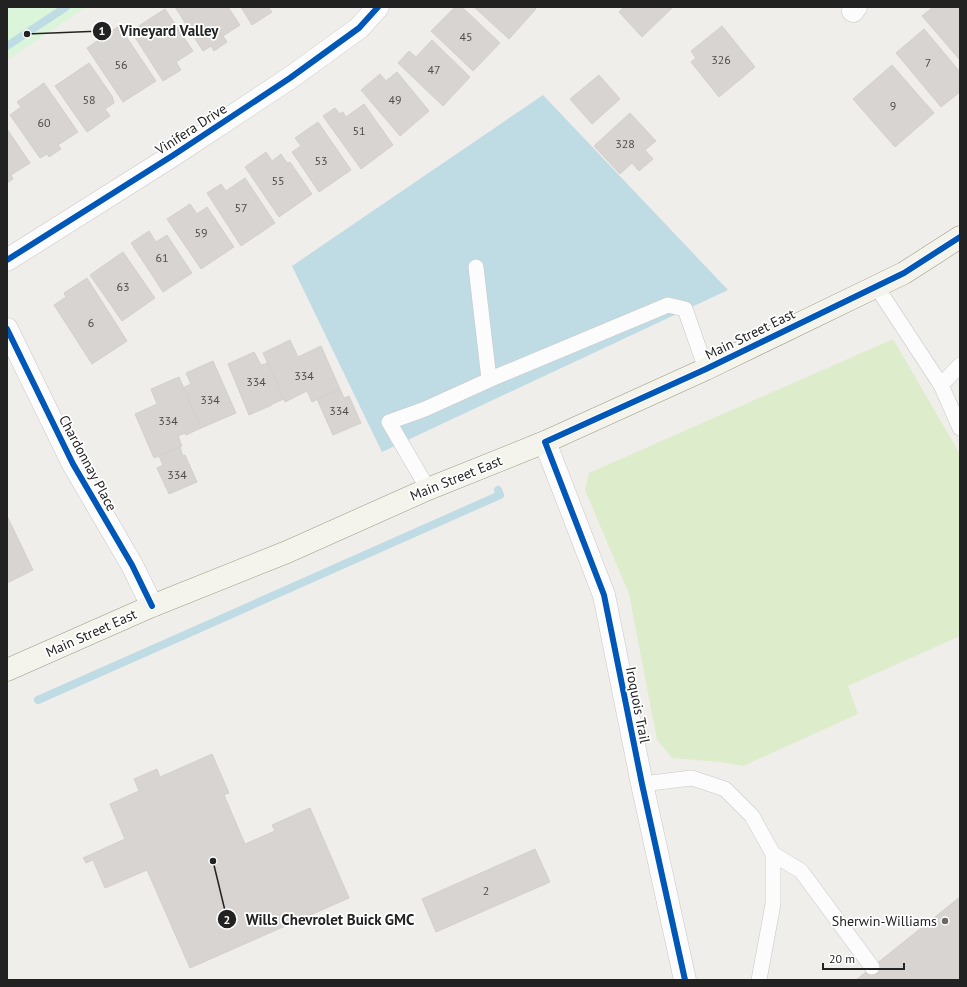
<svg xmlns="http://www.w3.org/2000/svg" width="967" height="987" font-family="'PT Sans',sans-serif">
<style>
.grass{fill:#ddeccb}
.park{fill:#daf5da}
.water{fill:#bfdbe3}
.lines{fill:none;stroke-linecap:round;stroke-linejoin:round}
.stream{stroke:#bfdbe3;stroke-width:8}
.building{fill:#d7d4d2;stroke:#d3d0cc}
.lane-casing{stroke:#c9c8c7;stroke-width:16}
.street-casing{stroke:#c9c8c7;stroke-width:23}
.secondary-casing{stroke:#999a82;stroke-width:23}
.lane{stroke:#fdfcfc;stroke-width:15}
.street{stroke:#fdfcfc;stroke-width:22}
.secondary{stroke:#f4f4ed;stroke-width:22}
.cycleway-casing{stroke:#fff;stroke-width:8}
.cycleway{stroke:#0057b8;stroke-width:6}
.poi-dot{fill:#6a6968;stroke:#fff;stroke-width:1.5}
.labels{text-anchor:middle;stroke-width:3.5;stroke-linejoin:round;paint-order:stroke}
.number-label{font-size:12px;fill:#4f4e4e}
.street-label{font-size:14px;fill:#222;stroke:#fff}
.poi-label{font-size:14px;fill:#222;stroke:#fff;text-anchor:end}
.leader{fill:none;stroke:#222;stroke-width:1.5}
.callout-dot{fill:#222;stroke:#fff;stroke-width:1.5}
.mark-label{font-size:12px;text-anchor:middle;font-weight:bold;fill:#fff}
.callout-label{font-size:15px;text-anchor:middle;font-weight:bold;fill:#222;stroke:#fff;stroke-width:3.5;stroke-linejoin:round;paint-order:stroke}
</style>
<rect width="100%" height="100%" fill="#f0eeeb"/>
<path class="grass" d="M893,339l67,115v182l-112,50 10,28 -115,52 -23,-4 -48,-4 -15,-18 -28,-146 -44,-104 4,-17z"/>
<path class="park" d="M7,7h79l-79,53z"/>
<path class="water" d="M543,95l185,195 -346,162 -90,-186z"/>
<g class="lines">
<g class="stream">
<path d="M7,46l59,-39"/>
<path d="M38,700l462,-205 -2,-5"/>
</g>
</g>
<g class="building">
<path d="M175,7h53l12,18 -17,11 4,6 -13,9 -3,-5 -8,5z"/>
<path d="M241,7h27l4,5 -20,13z"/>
<path d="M455,7h7l38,36 -27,28 -42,-40z"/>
<path d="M474,7h60l2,2 -27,30z"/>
<path d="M624,7h49l-31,30 -23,-25z"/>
<path d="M933,7h27v53l-38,-44z"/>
<path d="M165,9l28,42 -17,11 5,8 -18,11 -32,-50z"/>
<path d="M119,26l37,55 -33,21 -36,-54z"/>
<path d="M722,26l33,41 -36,30 -28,-35 5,-4 -5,-7z"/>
<path d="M924,29l36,43v14l-2,2 2,4 -19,15 -45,-54z"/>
<path d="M432,40l38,37 -27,29 -45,-43 11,-12 7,6z"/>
<path d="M89,63l23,33 2,7 -9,6 5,7 -23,16 -32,-46z"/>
<path d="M892,65l42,48 -39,34 -42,-48z"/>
<path d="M397,72l32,39 -29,25 -39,-46 19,-16 6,7z"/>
<path d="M599,75l21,24 -28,25 -22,-25z"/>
<path d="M44,83l34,49 -20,13 3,4 -12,8 -2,-3 -7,4 -30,-43 11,-8 -4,-5z"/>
<path d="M364,104l29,41 -32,24 -38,-53 12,-8 5,6 3,-2 3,5z"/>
<path d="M630,113l26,28 -11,9 8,9 -14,12 -7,-8 -12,11 -26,-28z"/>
<path d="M318,122l33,48 -32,22 -27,-40 9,-6 -6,-8z"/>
<path d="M7,129l23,34 -19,12 2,4 -6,4z"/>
<path d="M266,152l6,9 9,-7 6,9 3,-1 22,32 -33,23 -34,-50z"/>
<path d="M245,178l30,45 -34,23 -34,-53 14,-9 5,7z"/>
<path d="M190,204l7,10 10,-7 27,40 -33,22 -34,-50z"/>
<path d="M149,231l7,11 11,-7 25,38 -29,19 -32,-49z"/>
<path d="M123,252l32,46 -33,23 -32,-46z"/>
<path d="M87,278l40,63 -35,23 -38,-59 12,-8 -2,-4z"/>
<path d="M290,340l8,17 23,-11 19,43 -28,13 -5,-11 -22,11 -22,-49z"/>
<path d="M254,352l7,13 7,-2 16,36 -12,5v1l-23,10 -21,-51z"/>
<path d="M213,361l23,52 -35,15 -18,-40 8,-4 -5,-11z"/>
<path d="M179,377l22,51 -15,7 -1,-2 -7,3 4,10 -28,12 -19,-44 22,-10 -6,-15z"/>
<path d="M340,389l4,9 5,-2 12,27 -28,12 -16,-36z"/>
<path d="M180,447l3,9 2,-1 12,27 -28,12 -12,-26 6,-3 -4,-9z"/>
<path d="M7,516l26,54 -26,13z"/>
<path d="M212,754l17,39 -5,2 21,49 30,-13 -3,-6 38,-17 39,90 -159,70 -43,-98 -42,18 -12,-28 -7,3 -3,-5 42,-19 -15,-35 29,-13 -5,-12 23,-10 3,8z"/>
<path d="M535,849l15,33 -114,50 -14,-33z"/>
<path d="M960,897v83h-104z"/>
</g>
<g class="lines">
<defs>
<g id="lane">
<path d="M476,267l13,112"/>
<path d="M876,286l65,99 19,43"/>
<path d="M941,385l19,-20"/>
<path d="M428,489l-39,-67 36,-13 73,-33 170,-71 17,4 21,60"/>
<path d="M642,784l50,-6 33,11 27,27 21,38v50l-14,76"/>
<path d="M773,854l28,17 71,96"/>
</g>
<g id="street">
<path d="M853,11l3,-4"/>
<path d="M7,260l165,-104 118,-78 69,-50 19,-21"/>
<path d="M7,329l66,135 59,101 20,41"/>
<path d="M545,442l59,153 38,189 43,196"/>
</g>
<path id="secondary" d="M7,670l145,-64 135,-54 141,-63 117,-47 161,-73 198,-96 56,-36"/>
</defs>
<use href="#lane" class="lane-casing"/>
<use href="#street" class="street-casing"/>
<use href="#secondary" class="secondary-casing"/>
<use href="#lane" class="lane"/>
<use href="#street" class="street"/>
<use href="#secondary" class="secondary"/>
<defs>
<g id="cycleway">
<path d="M7,260l165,-104 118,-78 69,-50 19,-21"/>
<path d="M7,329l66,135 59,101 20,41"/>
<path d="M685,980l-43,-196 -38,-189 -59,-153 161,-73 198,-96 56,-36"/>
</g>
</defs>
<use href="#cycleway" class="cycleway-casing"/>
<use href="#cycleway" class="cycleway"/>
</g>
<circle class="poi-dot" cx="945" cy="921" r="4"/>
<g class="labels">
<g class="number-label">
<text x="466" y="41">45</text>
<text x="721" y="64">326</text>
<text x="928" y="67">7</text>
<text x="121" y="69">56</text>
<text x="434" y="74">47</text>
<text x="89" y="104">58</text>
<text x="395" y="104">49</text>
<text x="893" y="110">9</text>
<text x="44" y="127">60</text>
<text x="359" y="135">51</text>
<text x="625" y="148">328</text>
<text x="321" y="165">53</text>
<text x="278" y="185">55</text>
<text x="241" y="212">57</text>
<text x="201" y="237">59</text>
<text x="162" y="262">61</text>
<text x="123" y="291">63</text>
<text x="91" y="327">6</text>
<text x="304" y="380">334</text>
<text x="256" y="386">334</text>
<text x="210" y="404">334</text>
<text x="339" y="415">334</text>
<text x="168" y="425">334</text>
<text x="177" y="479">334</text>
<text x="486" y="895">2</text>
</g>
<g class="street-label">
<text transform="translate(191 129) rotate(-33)" y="5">Vinifera Drive</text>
<text transform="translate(750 334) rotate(-26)" y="5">Main Street East</text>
<text transform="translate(88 463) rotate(62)" y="5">Chardonnay Place</text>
<text transform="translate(456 478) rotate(-22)" y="5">Main Street East</text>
<text transform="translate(91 633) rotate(-24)" y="5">Main Street East</text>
<text transform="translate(638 705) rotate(79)" y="5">Iroquois Trail</text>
</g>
<g class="poi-label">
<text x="937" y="926">Sherwin-Williams</text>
</g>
</g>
<path class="leader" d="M27 34L102 31M213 861L227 919"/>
<g class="callout-dot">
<circle cx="27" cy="34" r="4"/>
<circle cx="213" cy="861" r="4"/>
<circle cx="102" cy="31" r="10"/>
<circle cx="227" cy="919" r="10"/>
</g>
<g class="mark-label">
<text x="102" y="35">1</text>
<text x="227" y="924">2</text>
</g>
<g class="callout-label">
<text x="169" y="36">Vineyard Valley</text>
<text x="330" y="925">Wills Chevrolet Buick GMC</text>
</g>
<rect width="967" height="987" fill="none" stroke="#222222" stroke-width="16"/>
<path d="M823 963v6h81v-6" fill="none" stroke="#222222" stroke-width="2"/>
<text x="829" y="963" font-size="12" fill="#222222" stroke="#ffffff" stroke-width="3" paint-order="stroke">20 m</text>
</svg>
